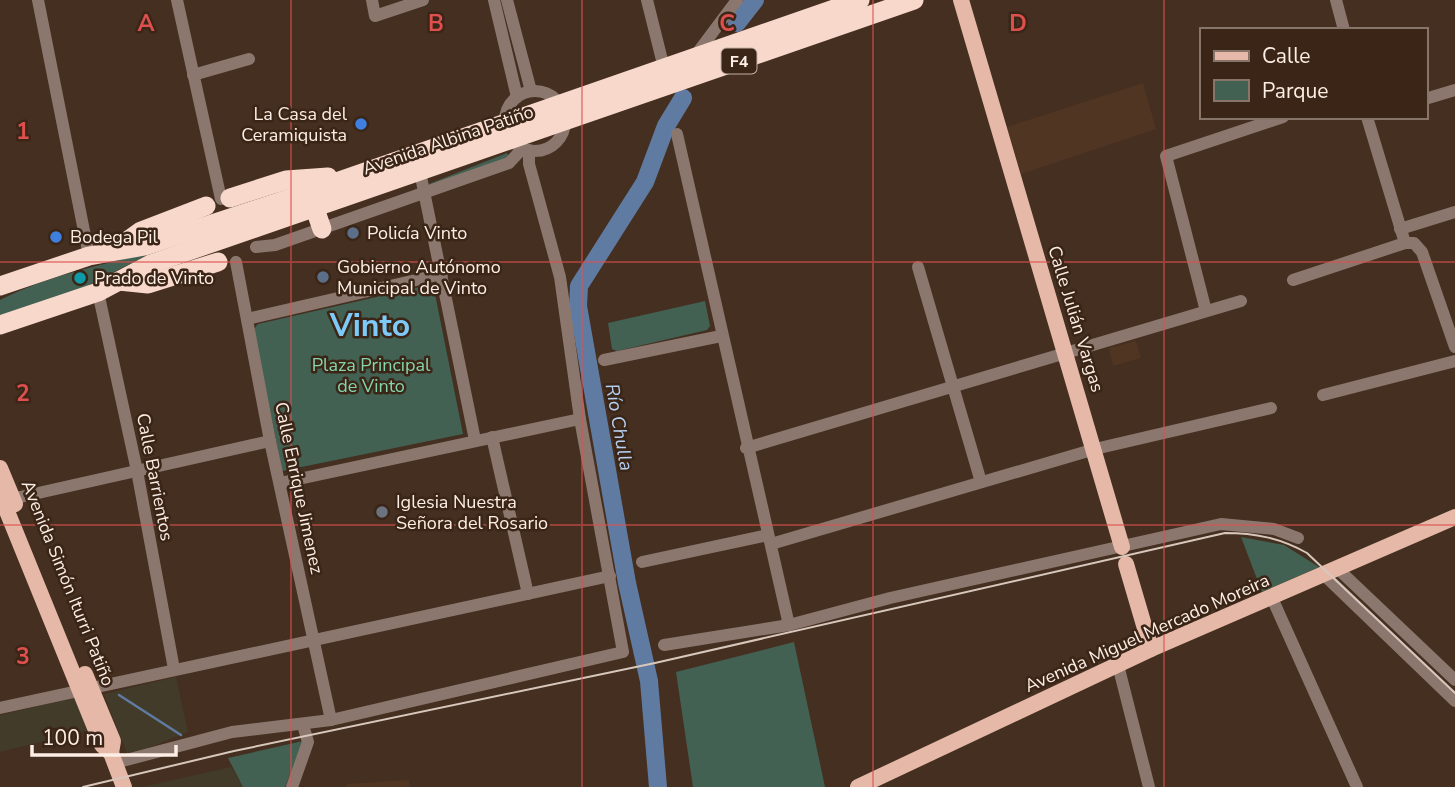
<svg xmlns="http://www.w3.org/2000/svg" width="1455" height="787" font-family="'Nunito Sans',sans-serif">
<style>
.commercial{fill:#423b2a}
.built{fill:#503522}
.green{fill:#426152}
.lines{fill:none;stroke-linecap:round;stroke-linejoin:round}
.stream{stroke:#607ba1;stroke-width:2.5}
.river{stroke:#607ba1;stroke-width:18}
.minor{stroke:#8c776e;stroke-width:12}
.major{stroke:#e5b8a7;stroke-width:16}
.highway{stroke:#f8d8cb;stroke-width:19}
.tram{stroke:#d7c7bc;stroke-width:2}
.grid{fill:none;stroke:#de504e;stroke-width:2;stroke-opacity:0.55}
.shop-dot{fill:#3f7fe0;stroke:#3a2517;stroke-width:2.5}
.service-dot{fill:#5c6f8a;stroke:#3a2517;stroke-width:2.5}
.culture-dot{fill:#0f9aa8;stroke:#3a2517;stroke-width:2.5}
.worship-dot{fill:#6b7280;stroke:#3a2517;stroke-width:2.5}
.labels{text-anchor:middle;stroke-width:5;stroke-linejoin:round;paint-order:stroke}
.shield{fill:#3a2517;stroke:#c2b2a7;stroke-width:2}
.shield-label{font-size:16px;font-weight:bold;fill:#fdeee5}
.poi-label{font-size:18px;fill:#fdeee5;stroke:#3a2517;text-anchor:start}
.street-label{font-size:18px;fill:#fdeee5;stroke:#3a2517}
.park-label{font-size:18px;fill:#84d5ae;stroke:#3a2517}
.water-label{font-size:19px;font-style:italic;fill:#b6d0f4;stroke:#3a2517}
.town-label{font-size:32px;font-weight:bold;fill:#7dc9f7;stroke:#3a2517}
.grid-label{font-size:23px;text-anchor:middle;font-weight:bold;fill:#de504e;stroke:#3a2517;stroke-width:5;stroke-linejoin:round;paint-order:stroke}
</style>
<rect width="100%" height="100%" fill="#442f20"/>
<g class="commercial">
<path d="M176,677l12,55 -60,24 -24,-62z"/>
<path d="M76,697l13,33 -89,22v-37z"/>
<path d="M231,767l12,20h-101z"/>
</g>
<g class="built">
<path d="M1143,83l13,46 -135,45 -14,-47z"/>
<path d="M1136,341l5,17 -28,8 -4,-18z"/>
<path d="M409,780l1,7h-63l-1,-3z"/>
</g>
<g class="green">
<path d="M507,153l2,4 -76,30 -4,-3z"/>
<path d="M151,253l-64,33 -87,30v-16c48,-24 99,-35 151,-47z"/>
<path d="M429,285l5,4 29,145 -181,37 -28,-142 4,-5z"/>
<path d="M705,301l5,25 -3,4 -90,21 -5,-2 -4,-26z"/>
<path d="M1241,537l43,8 35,22 -57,25z"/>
<path d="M794,642l31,145h-132l-17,-115z"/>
<path d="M303,741l-18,46h-42l-15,-29z"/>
</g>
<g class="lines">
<path class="stream" d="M119,695l62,40"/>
<g class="river">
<path d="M737,23l18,-23"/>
<path d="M658,787l-9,-106 -22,-98 -49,-277 1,-20 66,-104 21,-56 17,-28"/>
</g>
<g class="minor">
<path d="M38,0l51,256"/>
<path d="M177,0l44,199"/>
<path d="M372,0l3,16 48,-16"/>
<path d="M494,0l23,97"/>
<path d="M507,0l24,91"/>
<path d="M647,0l17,68"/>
<path d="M1336,0l8,30"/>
<path d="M695,56l42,-56"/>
<path d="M193,75l56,-16"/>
<circle cx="535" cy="121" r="30"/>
<path d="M1425,99l30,-9"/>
<path d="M1367,117l38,126h9l8,9 33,95"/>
<path d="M677,134l112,491"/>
<path d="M420,172l55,268"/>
<path d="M1400,229l55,-17"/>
<path d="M256,247l19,-2 234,-82 14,-15"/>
<path d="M236,262l34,179 61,279"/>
<path d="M918,267l63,215"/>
<path d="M1293,280l112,-37"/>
<path d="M98,292l39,179 37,198"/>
<path d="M1206,311l-40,-155 117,-39"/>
<path d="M247,319l195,-45"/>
<path d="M604,360l117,-24"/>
<path d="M1323,395l132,-34"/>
<path d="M492,437l36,157"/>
<path d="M746,448l495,-147"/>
<path d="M280,483l300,-64"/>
<path d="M7,500l263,-59"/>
<path d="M771,544l324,-95 176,-41"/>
<path d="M642,562l126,-27"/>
<path d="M1337,568l118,112"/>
<path d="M1323,574l132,127"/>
<path d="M1272,598l85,189"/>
<path d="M664,645l125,-20 101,-27 331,-74 53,5 24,9"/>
<path d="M1118,665l31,122"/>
<path d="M0,708l610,-132"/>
<path d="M115,763l117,-31 99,-12 292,-68 -43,-233 -20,-142 -31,-113v-14"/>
<path d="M292,787l16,-45 -5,-17"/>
</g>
<g class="major">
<path d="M961,0l161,547"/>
<path d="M0,468l15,36"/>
<path d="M0,494l102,251 9,8 13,34"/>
<path d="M1126,564l25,85"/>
<path d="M85,674l28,67 -2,12"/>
<path d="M858,787l293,-138 304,-132"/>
</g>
<g class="highway">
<path d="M230,198l56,-18 42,-3"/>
<path d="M315,209l7,20"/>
<path d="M116,249l25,-18 65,-25"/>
<path d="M119,281l29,3 70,-22"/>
<path d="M0,286l89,-30 56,-10 131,-43 584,-203"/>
<path d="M0,325l98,-33 53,-28 763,-264"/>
</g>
<path class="tram" d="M83,787l151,-36 421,-88 570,-130c30,0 55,5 82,20l148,140"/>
</g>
<path class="grid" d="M291,0v787M582,0v787M873,0v787M1164,0v787M0,262h1455M0,525h1455"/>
<g class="shop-dot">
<circle cx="361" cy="124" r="7"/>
<circle cx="56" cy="237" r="7"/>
</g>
<g class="service-dot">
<circle cx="353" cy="233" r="7"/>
<circle cx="323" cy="277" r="7"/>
</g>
<circle class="culture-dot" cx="80" cy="278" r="7"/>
<circle class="worship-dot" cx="382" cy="512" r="7"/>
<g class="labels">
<rect class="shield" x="721.5" y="48.5" width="35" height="25" rx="5"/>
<g class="shield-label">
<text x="739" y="67">F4</text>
</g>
<g class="poi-label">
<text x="347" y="120" text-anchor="end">La Casa del<tspan x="347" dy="21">Ceramiquista</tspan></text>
<text x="367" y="239">Policía Vinto</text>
<text x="70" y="243">Bodega Pil</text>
<text x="337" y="273">Gobierno Autónomo<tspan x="337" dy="21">Municipal de Vinto</tspan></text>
<text x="94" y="284">Prado de Vinto</text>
<text x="396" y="508">Iglesia Nuestra<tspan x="396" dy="21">Señora del Rosario</tspan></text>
</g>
<g class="street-label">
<text transform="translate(448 140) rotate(-19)" y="6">Avenida Albina Patiño</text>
<text transform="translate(1076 319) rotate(73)" y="6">Calle Julián Vargas</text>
<text transform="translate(155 477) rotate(79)" y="6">Calle Barrientos</text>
<text transform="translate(299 488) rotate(78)" y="6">Calle Enrique Jimenez</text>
<text transform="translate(68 583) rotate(68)" y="6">Avenida Simón Iturri Patiño</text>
<text transform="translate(1147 633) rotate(-24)" y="6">Avenida Miguel Mercado Moreira</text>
</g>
<g class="park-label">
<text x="371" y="371">Plaza Principal<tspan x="371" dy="21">de Vinto</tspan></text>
</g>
<g class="water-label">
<text transform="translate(620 427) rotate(80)" y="7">Río Chulla</text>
</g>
<g class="town-label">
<text x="370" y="336">Vinto</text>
</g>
</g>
<g class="grid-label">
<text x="146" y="31">A</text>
<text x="436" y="31">B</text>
<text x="727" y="31">C</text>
<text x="1018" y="31">D</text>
<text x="23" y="139">1</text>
<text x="23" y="401">2</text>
<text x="23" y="664">3</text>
</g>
<rect x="1200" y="28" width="228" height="91" fill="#3a2517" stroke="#887569" stroke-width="2"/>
<rect x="1214" y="51" width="35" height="10" fill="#e5b8a7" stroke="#887569" stroke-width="2"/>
<text x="1262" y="63" font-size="21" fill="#fdeee5">Calle</text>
<rect x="1214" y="80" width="35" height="21" fill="#426152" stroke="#887569" stroke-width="2"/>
<text x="1262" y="98" font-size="21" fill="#fdeee5">Parque</text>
<path d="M32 745v10h144v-10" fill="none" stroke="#fdeee5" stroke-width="3.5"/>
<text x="42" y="745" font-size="21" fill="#fdeee5" stroke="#3a2517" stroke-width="5" paint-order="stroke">100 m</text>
</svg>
